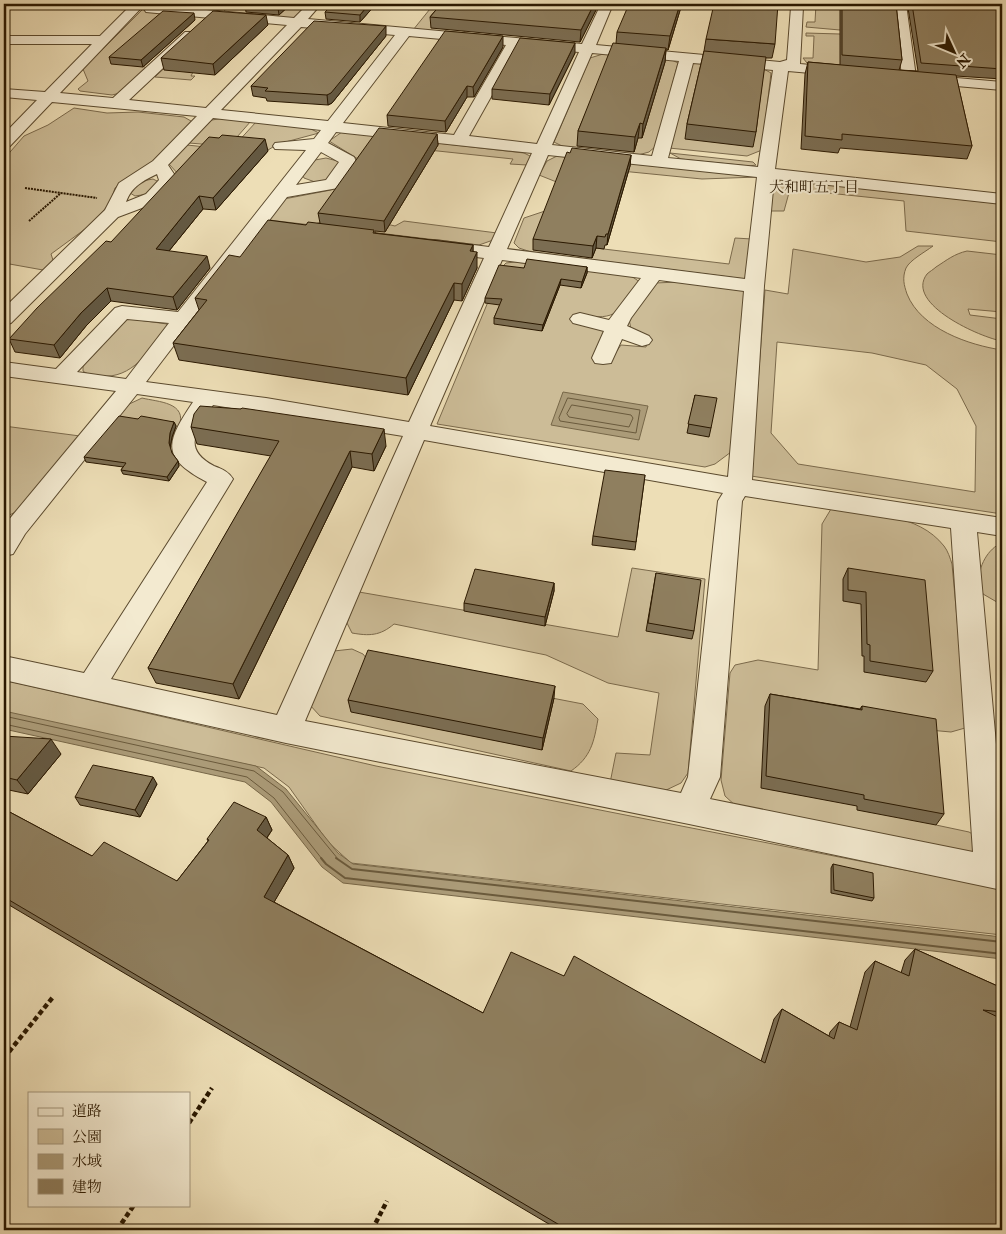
<svg xmlns="http://www.w3.org/2000/svg" width="1006" height="1234" font-family="'IM FELL Double Pica','Noto Serif JP',serif">
<style>
.green{fill:#ccbc97;stroke:#7b6a4c;fill-rule:evenodd}
.water{fill:#ab9b78;stroke:#776748}
.lines{fill:none;stroke-linecap:round;stroke-linejoin:round}
.shore-far1{stroke:#6a5a3c;stroke-width:1}
.shore{stroke:#6a5a3c;stroke-width:2}
.minor-casing{stroke:#5b4a2e;stroke-width:2}
.path-far1{stroke:#2a1800;stroke-width:2;stroke-dasharray:2 1;stroke-linecap:butt}
.path{stroke:#2a1800;stroke-width:4.5;stroke-dasharray:5 3;stroke-linecap:butt}
.minor{fill:#f3ead0;fill-rule:evenodd}
.wall{fill:#7b6d52;stroke:#2a1800}
.shaded-wall{fill:#645942;stroke:#2a1800}
.building{fill:#8f7f5f;stroke:#2a1800}
.labels{text-anchor:middle;stroke-width:4;stroke-linejoin:round;paint-order:stroke}
.far-neighbourhood-label{font-size:15px;fill:#2a1800;stroke:#f3ead0}
</style>
<rect width="100%" height="100%" fill="#eddeb6"/>
<filter id="stains"><feTurbulence type="fractalNoise" baseFrequency=".004" numOctaves="4"/><feColorMatrix values="0 0 0 0 .2 0 0 0 0 .09 0 0 0 0 .02 0 0 0 .5 -.17"/></filter>
<radialGradient id="worn" r=".72"><stop offset=".6" stop-color="#630" stop-opacity="0"/><stop offset="1" stop-color="#630" stop-opacity=".3"/></radialGradient>
<g class="green">
<path d="M148,4h5l-7,7 21,3 -26,51 7,4 -28,24 -8,2 -32,-4 -2,-2 10,-8 -5,-12z"/>
<path d="M239,4h70l-16,15 -69,-6 1,-4h9z"/>
<path d="M434,4h44l-9,25c-14,10 -39,3 -56,1z"/>
<path d="M816,4h47l-23,26 -34,-3 1,-5h8z"/>
<path d="M806,33l34,1 36,35 -69,-6 -4,-5h10l1,-22h-8z"/>
<path d="M181,52l12,20 -2,4h4l-4,4 -36,-3z"/>
<path d="M603,54l67,5 8,4 -22,83 -7,6 -11,3 -74,-8 -10,-5 36,-84z"/>
<path d="M692,63l70,5 9,5 -9,77 -15,6 -78,-8z"/>
<path d="M74,108l33,5 31,-1 46,5 7,4v3l-42,43 -22,11 -12,10 -5,15 -18,21 -41,30 2,6 -10,10 -39,-7v-104l20,-23 24,-11z"/>
<path d="M224,118l27,3 -21,24 -5,1 -36,-3 23,-23z"/>
<path d="M256,122l53,6 10,5 -41,11 -10,6 -40,46 7,-51z"/>
<path d="M342,132l182,21 8,4 -5,8 -17,-1 3,-5 -94,-10 -45,72 21,5 9,-5 93,12 -1,6 -17,6 -210,-25 15,-21 47,-9 13,-7 14,-24 -29,-18z"/>
<path d="M187,145l19,2 -27,28 -10,-11z"/>
<path d="M670,153l83,9 3,3 -7,1 -59,-6 -9,-1z"/>
<path d="M557,156l201,21 -56,2 -91,-9 -24,77 142,17 6,-26 17,1 -7,40 -214,-27 -12,-4 -5,-5 10,-25 24,-8 11,-27 -20,-8 8,-14z"/>
<path d="M326,158l15,4 -14,18 -12,2 -11,-4 -1,-2 12,-16z"/>
<path d="M153,179l6,3 -11,12 -13,2 -5,-3 12,-12z"/>
<path d="M774,179l228,25v38l-96,-11 -2,-30 -114,-12 -6,22h-13z"/>
<path d="M918,246h15c-8,6 -23,14 -27,22 -4,10 -2,17 1,26 14,35 62,51 95,56v164l-251,-38 14,-186 23,4 5,-45 73,13 34,-5zM777,342l95,11 54,12 31,24 19,37 -1,66 -177,-28 -27,-31z"/>
<path d="M967,251l35,4v57l-34,-3 2,6 32,4v22c-20,-3 -98,-37 -75,-67 2,-2 7,-5 9,-7 11,-7 18,-13 31,-16z"/>
<path d="M515,262l116,14 9,6c-23,30 -20,39 -61,33l-3,9 21,3 7,5 7,27 10,-14 25,2 3,-11 -12,-3 -6,-4 -2,-10 26,-36 23,-1 67,9 -14,161 -16,12 -10,3 -268,-43 66,-158 3,-3z"/>
<path d="M124,318l43,6v5c-18,22 -35,50 -66,47 -7,-1 -13,-1 -18,-5v-7z"/>
<path d="M142,398c16,4 46,4 37,29 -2,6 -6,9 -7,15l-68,-10 21,-26z"/>
<path d="M4,426l76,10 -59,73 -17,9z"/>
<path d="M831,509c38,5 87,4 113,37 4,5 6,12 8,18l14,153 -1,11 -14,4 -22,-2 7,95 33,7 12,7 -7,18 -237,-50 -12,-11 -4,-16 9,-107 5,-8 23,-5 60,10 4,-146z"/>
<path d="M1002,543v62l-19,-11c-1,-4 -4,-8 -4,-12 -1,-15 9,-34 23,-39z"/>
<path d="M632,568l73,11 -17,194 -7,10 -19,9 -52,-9 6,-30 34,2 9,-62 -51,-10 -62,-28 -152,-31c-14,12 -25,12 -42,9l-5,-10 12,-31 259,45z"/>
<path d="M352,649l11,5 7,9 213,41 15,15c-4,23 -7,38 -27,52l-251,-55 -11,-12 25,-53z"/>
<path d="M4,680l372,86 626,123v46l-651,-72 -23,-21 -39,-55 -25,-19 -260,-54z"/>
</g>
<g class="water">
<path d="M563,392l85,14 -9,34 -88,-15z"/>
<path d="M4,711l252,55 30,23 52,64 15,11 649,73v22l-659,-76 -21,-16 -51,-65 -26,-20 -241,-53z"/>
</g>
<g class="lines">
<g class="shore-far1">
<path d="M568,398l72,12 -4,23 -76,-12 -1,-3z"/>
<path d="M572,405l59,10 2,3 -4,9 -60,-10 -2,-3z"/>
<path d="M4,716l250,55 29,21 55,67"/>
<path d="M4,724l243,53 27,21 48,61"/>
</g>
<g class="shore">
<path d="M321,858l5,6 19,14 657,76"/>
<path d="M336,858l16,11 650,73"/>
</g>
<defs>
<g id="minor">
<path d="M132,4h13l-85,89 53,5 72,-66h10l2,3 -2,3 -66,62 77,8 81,-83 -141,-13 -2,-3 7,-4 143,13 14,-14h13l-13,15 274,25 19,-40h12l-17,41 184,17 7,-2 4,-53 1,-3h8l3,3 -3,57 44,4 5,1 2,3 -2,3 -5,1 -56,-5 -13,98 227,25v10l-228,-25 -10,107 -12,194 250,38v18l-25,-4 25,279v79l-313,-66 -403,-81 -282,-63v-24l80,17 123,-191c-48,-25 -40,-41 -14,-80l-56,-8 -112,140 -12,20 -9,2v-29l3,-5 109,-131 -112,-15v-14l52,7 59,-61 7,-2 56,6 128,-162 -31,-1 -2,-3 2,-3 39,-4 7,-9 -108,-12 -45,47 6,9 3,7 -19,21 -40,15 -107,106 -7,2v-17l101,-98 14,-27 34,-22 44,-45 -145,-14 -42,44 -6,2v-14l33,-34 -33,-3v-8l41,3 47,-48h-88v-8h96zM301,27l94,8 -67,86 -107,-11zM409,36l97,9 -52,90 -111,-12zM519,47l60,5 -42,92 -68,-8zM592,53l87,8 -27,95 -100,-11zM693,63l80,7 -15,97 -90,-9zM336,132l196,21 -43,94 -54,-7 -7,2 -2,4 2,4 7,2 49,6 -75,164 -143,-24 -120,-16 141,-185 51,-9 18,-27 -2,-4 -26,-14zM321,152l18,10 -13,18 -30,5zM548,155l209,22 -12,102 -238,-30zM157,174l2,6 -13,14 -20,8c6,-16 17,-21 31,-28zM502,260l139,18 -32,42 -29,-7 -7,2 -3,4 3,4 31,8 -12,27 3,5 8,1 8,-1 11,-24 20,7 7,-2 3,-4 -3,-4 -22,-10 4,-8 28,-38 85,11 -16,186 -298,-51zM127,319l42,4 -43,56 -49,-7zM213,405l190,31 -126,279 -166,-36 122,-200c-4,-7 -11,-10 -19,-13 -34,-18 -16,-37 -1,-61zM424,440l299,53 -5,8 -30,276 -7,16 -376,-72zM745,496l206,32 22,324 -263,-53 10,-22 22,-276z"/>
<path d="M894,4h12l10,73 6,-2 80,7v8l-80,-7 -5,-1 -2,-3 -6,2 -5,-1 -2,-3z"/>
</g>
</defs>
<use href="#minor" class="minor-casing"/>
<g class="path-far1">
<path d="M25,188l72,10"/>
<path d="M29,221l32,-28"/>
</g>
<g class="path">
<path d="M4,1058l49,-61"/>
<path d="M189,1123l23,-35"/>
<path d="M117,1230l17,-25"/>
<path d="M372,1230l15,-29"/>
</g>
<use href="#minor" class="minor"/>
</g>
<g class="wall">
<path d="M291,4l-12,11 -33,-3 -1,-7z"/>
<path d="M333,4h43l-16,18 -34,-3 -1,-7z"/>
<path d="M441,4h158l-19,38 -149,-14 -1,-11z"/>
<path d="M840,4h56l6,56 -3,10 19,1 -10,-63 2,-4h52l40,3v72l-46,-3 16,70 -5,13 -127,-11 -2,5 -37,-4 4,-75 3,-12 32,3z"/>
<path d="M681,7l-13,43h-2l-1,12 -23,76h-4l-4,14 -57,-6 1,-15 38,-88 1,-11z"/>
<path d="M195,20l-52,47 -32,-3 -2,-7z"/>
<path d="M268,25l-53,50 -51,-5 -3,-12z"/>
<path d="M386,36l-54,67 -4,2 -61,-4 -1,-3 -13,-2 -2,-10z"/>
<path d="M706,39l69,5 -3,14h-7l-9,74 -3,15 -68,-8 2,-15 17,-73z"/>
<path d="M503,47l-29,50h-7l-21,35 -58,-6 -1,-11z"/>
<path d="M575,53l-26,52 -57,-6v-10z"/>
<path d="M437,134l1,11 -53,87 -10,-1v2l98,12v6l4,17 -15,33 -8,-1 -46,95 -229,-35 -6,-17 26,-33 -4,-12 111,-73 14,-2 -2,-10z"/>
<path d="M268,151l-52,59 -13,-1 -34,42 41,17 -33,42 -66,-9 -25,25 -26,32 -45,-6 -6,-13 102,-97z"/>
<path d="M631,155l-1,11 -23,79h-2l-1,4 -8,-1 -4,10 -59,-8v-11z"/>
<path d="M587,267v6l-6,15 -21,-3 -18,46 -48,-7v-6l6,-13 -15,-2v-5l39,-30z"/>
<path d="M695,395l16,33 -2,9 -22,-4z"/>
<path d="M241,409l145,37 -12,25 -22,-4 -113,232 -83,-16 -8,-15 123,-212 -74,-12 -6,-17z"/>
<path d="M138,419l36,3 2,4 -4,11 -2,11 2,5 6,8 1,5 -10,15 -46,-7 -2,-4 2,-3 -37,-5 -2,-5z"/>
<path d="M645,475l-10,75 -43,-5 1,-9z"/>
<path d="M848,568l85,103 -7,11 -62,-10v-16h-2l-1,-52 -18,-3v-22z"/>
<path d="M656,573l38,58 -2,8 -46,-8z"/>
<path d="M554,583v8l-9,35 -81,-15v-8z"/>
<path d="M770,694l90,15 2,-3 82,108 -8,11 -79,-15v-4l-96,-18 4,-82z"/>
<path d="M554,698l-12,52 -191,-38 -3,-12z"/>
<path d="M4,736l57,18 -33,40 -24,-5z"/>
<path d="M157,784l-17,33 -60,-12 -5,-8z"/>
<path d="M4,809l88,47 85,25 31,-40 -1,-2 59,-22 6,13 -5,8 21,17 6,13 -20,34 209,111 81,-37 197,85 13,-42 8,-10 47,27 1,-4 9,-10 11,5 15,-55 10,-11 26,12 4,-13 10,-11 87,39v242h-443l-555,-328z"/>
<path d="M833,864l41,34 -2,3 -41,-8v-25z"/>
</g>
<g class="shaded-wall">
<path d="M282,4h9l-12,11 -1,-7z"/>
<path d="M369,4h7l-16,18v-7z"/>
<path d="M594,4h5l-19,38 1,-12z"/>
<path d="M680,4h2l-1,3 -13,43 2,-14z"/>
<path d="M194,13l1,7 -52,47 -2,-7z"/>
<path d="M266,15l2,10 -53,50 -2,-11z"/>
<path d="M386,26v10l-54,67 -4,2 -1,-10z"/>
<path d="M503,36v11l-29,50 -1,-10z"/>
<path d="M575,43v10l-26,52 1,-11z"/>
<path d="M666,48l-1,14 -23,76 1,-14z"/>
<path d="M467,86v11l-21,35 -1,-11z"/>
<path d="M640,123l-2,15 -4,14 1,-15z"/>
<path d="M437,134l1,11 -53,87 -1,-11z"/>
<path d="M265,139l3,12 -52,59 -3,-12z"/>
<path d="M631,155l-1,11 -23,79 1,-11z"/>
<path d="M199,196l4,13 -43,53 -4,-13z"/>
<path d="M597,236l-1,12 -4,10 1,-12z"/>
<path d="M473,245v15l4,-8v16l-15,33v-17l8,-33z"/>
<path d="M207,256l3,12 -33,42 -4,-13z"/>
<path d="M587,267v6l-6,15 1,-6z"/>
<path d="M561,279l-1,6 -18,46 1,-6z"/>
<path d="M454,283v17l-46,95 -2,-17z"/>
<path d="M107,288l4,13 -25,25 -26,32 -6,-13 27,-32z"/>
<path d="M174,422l2,4 -4,11 -2,11 -1,-5 1,-10z"/>
<path d="M384,429l2,17 -12,25 -2,-17z"/>
<path d="M350,451l2,16 -113,232 -6,-15z"/>
<path d="M178,461l1,5 -10,15 -2,-4z"/>
<path d="M554,583v8l-9,35v-9z"/>
<path d="M555,686l-1,12 -12,52 1,-12z"/>
<path d="M51,739l10,15 -33,40 -11,-14z"/>
<path d="M153,777l4,7 -17,33 -5,-7z"/>
<path d="M266,817l6,13 -9,13 -6,-13z"/>
<path d="M288,855l6,13 -24,41 -6,-12z"/>
</g>
<g class="building">
<path d="M246,4h36l-4,4 -33,-3z"/>
<path d="M333,4h36l-9,11 -35,-3z"/>
<path d="M441,4h153l-13,26 -151,-13z"/>
<path d="M629,4h51l-10,32 -53,-4z"/>
<path d="M714,4h64l-3,40 -69,-5z"/>
<path d="M842,4h54l6,56 -60,-5z"/>
<path d="M912,4h50l40,3v62l-81,-6z"/>
<path d="M163,11l31,2 -53,47 -32,-3z"/>
<path d="M213,11l53,4 -53,49 -52,-6z"/>
<path d="M314,21l72,5 -55,67 -4,2 -62,-4 3,-3 -17,-2z"/>
<path d="M445,31l58,5 -30,51 -6,-1 -22,35 -58,-6z"/>
<path d="M520,38l55,5 -25,51 -58,-5z"/>
<path d="M613,43l53,5 -23,76 -3,-1 -5,14 -57,-6z"/>
<path d="M704,51l62,6 -10,75 -69,-8z"/>
<path d="M808,62l148,13 16,71 -130,-12v6l-37,-4z"/>
<path d="M379,128l58,6 -53,87 -66,-8z"/>
<path d="M222,135l43,4 -52,59 -14,-2 -43,53 51,7 -34,41 -66,-9 -26,25 -27,32 -45,-6 28,-31 69,-67 5,1 98,-105 10,1z"/>
<path d="M572,148l59,7 -23,79h-2l-1,3 -8,-1 -4,10 -60,-7 34,-87 3,1z"/>
<path d="M268,220l38,5 2,-3 66,8 -1,3 100,12 -3,6 7,1 -15,32 -8,-1 -48,95 -233,-35 34,-43 -12,-2 34,-43 11,2z"/>
<path d="M527,259l60,8 -5,15 -21,-3 -18,46 -49,-7 8,-19 -17,-1 14,-33 25,3z"/>
<path d="M695,395l22,3 -6,30 -23,-4z"/>
<path d="M200,406l41,3 1,-1 142,21 -12,25 -22,-3 -117,233 -85,-16 131,-227 -88,-14 3,-13z"/>
<path d="M119,416l19,3 3,-3 33,6 -4,11 -1,10 3,10 6,8 -11,16 -46,-7 5,-7 -42,-6z"/>
<path d="M605,470l40,5 -9,67 -43,-6z"/>
<path d="M848,568l77,12 8,91 -63,-10v-16l-3,-1 -1,-52 -18,-2z"/>
<path d="M475,569l79,14 -9,34 -81,-14z"/>
<path d="M656,573l45,7 -7,51 -46,-8z"/>
<path d="M368,650l187,36 -12,52 -195,-38z"/>
<path d="M770,694l92,16v-4l74,13 8,95 -80,-15v-4l-98,-19z"/>
<path d="M4,736l47,3 -34,41 -13,-3z"/>
<path d="M93,765l60,12 -18,33 -60,-13z"/>
<path d="M234,802l32,15 -9,13 31,25 -24,42 219,116 28,-61 53,24 10,-20 191,107 17,-54 52,30 5,-17 18,8 18,-69 34,15 6,-27 87,39v24l-19,-2 19,9v211h-434l-564,-333v-88l88,47 12,-14 73,39 32,-41 -2,-1z"/>
<path d="M833,864l40,9 1,25 -40,-8z"/>
</g>
<g class="labels">
<g class="far-neighbourhood-label">
<text x="814" y="192">大和町五丁目</text>
</g>
</g>
<rect width="1006" height="1234" fill="none" stroke="#eddeb6" stroke-width="20"/>
<rect x="5" y="5" width="996" height="1224" fill="none" stroke="#2a1800" stroke-width="2.5"/>
<rect x="10" y="10" width="986" height="1214" fill="none" stroke="#2a1800"/>
<rect x="28" y="1092" width="162" height="115" fill="#f3ead0" stroke="#a3967d"/>
<rect x="38" y="1108" width="25" height="8" fill="#f3ead0" stroke="#a3967d"/>
<text x="72" y="1116" font-size="15" fill="#2a1800">道路</text>
<rect x="38" y="1129" width="25" height="15" fill="#ccbc97" stroke="#a3967d"/>
<text x="72" y="1142" font-size="15" fill="#2a1800">公園</text>
<rect x="38" y="1154" width="25" height="15" fill="#ab9b78" stroke="#a3967d"/>
<text x="72" y="1166" font-size="15" fill="#2a1800">水域</text>
<rect x="38" y="1179" width="25" height="15" fill="#8f7f5f" stroke="#a3967d"/>
<text x="72" y="1192" font-size="15" fill="#2a1800">建物</text>
<g transform="translate(954 52) rotate(134)" stroke="#f3ead0" stroke-width="4" paint-order="stroke">
<path d="M0-4L9 19L0 12L-9 19Z" fill="#2a1800"/>
<text y="-8" font-size="14" font-weight="bold" text-anchor="middle" fill="#2a1800">N</text>
</g>
<rect width="100%" height="100%" filter="url(#stains)"/>
<rect width="100%" height="100%" fill="url(#worn)"/>
</svg>
